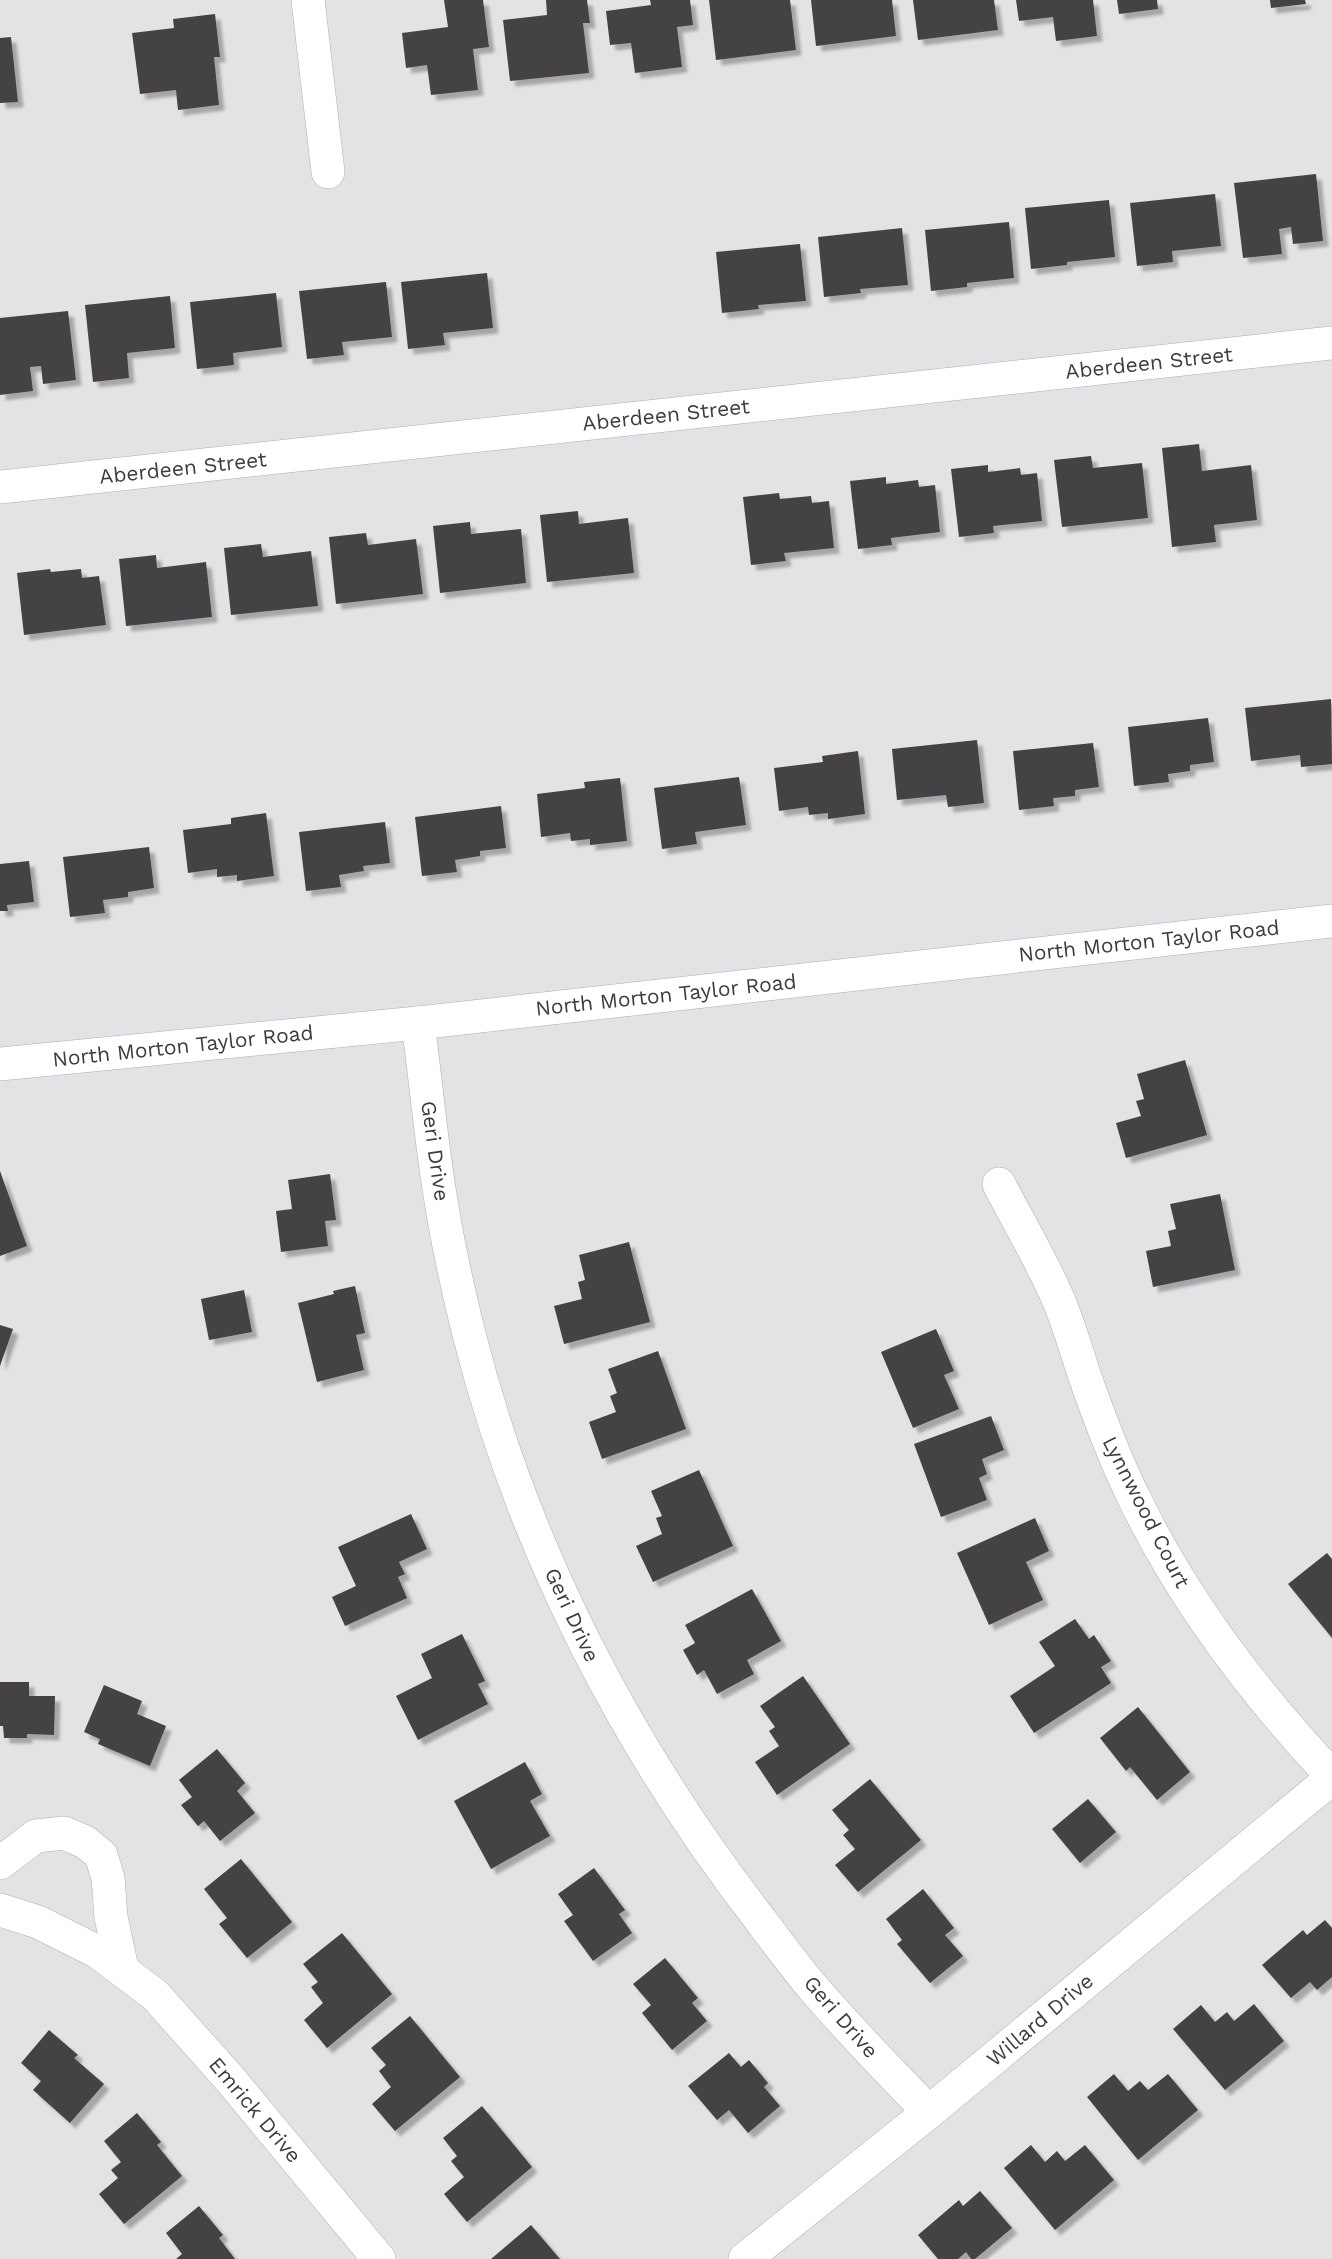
<svg xmlns="http://www.w3.org/2000/svg" width="1332" height="2259" font-family="'Work Sans',sans-serif">
<style>
.building{fill:#444344;filter:url(#shadow)}
.lines{fill:none;stroke-linecap:round;stroke-linejoin:round}
.minor-casing{stroke:#aeaeaf;stroke-width:34}
.minor{stroke:#fff;stroke-width:33}
.labels{text-anchor:middle;stroke-width:6;stroke-linejoin:round;paint-order:stroke}
.street-label{font-size:21px;fill:#3c3c3d;stroke:#fff}
</style>
<defs>
<filter id="shadow"><feDropShadow dx="5.5" dy="5.5" stdDeviation="1.5" flood-color="#0004"/></filter>
</defs>
<rect width="100%" height="100%" fill="#e2e3e4"/>
<g class="building">
<path d="M444,0h39l6,47 -16,2 5,41 -47,5 -4,-30 -21,3 -4,-35 46,-6z"/>
<path d="M546,0h41l3,23h-7l6,50 -79,8 -7,-61 44,-5z"/>
<path d="M650,0h40l3,25 -16,2 5,40 -47,6 -4,-30 -21,2 -4,-34 45,-6z"/>
<path d="M709,0h81l6,50 -80,10z"/>
<path d="M811,0h81l4,36 -80,10z"/>
<path d="M913,0h81l4,30 -80,10z"/>
<path d="M1016,0h77l4,36 -41,5 -3,-24 -34,4z"/>
<path d="M1117,0h40l1,9 -39,5z"/>
<path d="M1270,0h35l1,4 -35,4z"/>
<path d="M215,14l5,43h-6l5,48 -41,5 -2,-20 -36,4 -8,-61 42,-5 -1,-9z"/>
<path d="M11,37l7,65 -18,1v-65z"/>
<path d="M1316,174l7,67 -30,3 -2,-17 -12,2 3,25 -39,4 -9,-75z"/>
<path d="M1215,194l6,52 -49,5 1,11 -36,4 -7,-63z"/>
<path d="M1109,200l6,57 -48,5v3l-36,4 -6,-61z"/>
<path d="M1009,222l5,56 -47,5v4l-36,4 -6,-61z"/>
<path d="M902,228l6,57 -48,4 1,4 -37,4 -6,-60z"/>
<path d="M800,244l6,57 -48,4 1,4 -37,4 -6,-61z"/>
<path d="M487,273l6,55 -50,5 2,12 -37,4 -7,-67z"/>
<path d="M386,282l6,55 -50,5 2,13 -37,4 -8,-68z"/>
<path d="M276,293l6,54 -49,6 1,12 -37,4 -7,-67z"/>
<path d="M170,296l5,52 -48,5 2,25 -36,4 -8,-77z"/>
<path d="M68,311l8,69 -33,4 -2,-18 -11,1 3,24 -33,4v-77z"/>
<path d="M1199,444l3,27 49,-6 6,55 -43,5 2,17 -44,5 -10,-99z"/>
<path d="M1091,456l2,12 49,-5 6,55 -86,9 -8,-67z"/>
<path d="M988,465v7l32,-4 1,7 16,-2 5,48 -49,5 1,7 -35,4 -8,-68z"/>
<path d="M886,477v7l32,-4 1,7 16,-2 5,47 -49,6 1,7 -34,4 -8,-68z"/>
<path d="M779,493l1,6 31,-3 1,7 17,-2 5,47 -50,5 2,8 -35,4 -8,-68z"/>
<path d="M578,511l1,13 49,-6 6,55 -87,9 -7,-67z"/>
<path d="M470,522l1,12 50,-5 5,54 -86,10 -7,-67z"/>
<path d="M366,533l2,12 48,-6 7,55 -87,10 -7,-67z"/>
<path d="M261,544l2,13 48,-6 7,55 -87,9 -7,-67z"/>
<path d="M156,555l1,13 49,-6 6,55 -86,9 -7,-67z"/>
<path d="M50,569l1,3 30,-3 1,9 17,-2 7,49 -82,10 -7,-62z"/>
<path d="M1331,699l1,65 -31,3 -1,-12 -49,6 -6,-53z"/>
<path d="M1208,718l6,44 -24,3v6l-22,3 1,8 -35,4 -6,-59z"/>
<path d="M977,740l7,63 -36,4 -2,-12 -49,5 -5,-51z"/>
<path d="M1093,743l6,44 -24,3v6l-22,2 1,8 -35,4 -6,-59z"/>
<path d="M858,751l7,63 -37,5v-6l-19,2 -1,-8 -29,4 -5,-43 49,-6 -1,-6z"/>
<path d="M739,777l7,48 -51,7 2,12 -35,5 -8,-61z"/>
<path d="M620,778l7,63 -37,4v-6l-19,2 -1,-8 -29,4 -4,-43 48,-6 -1,-6z"/>
<path d="M501,806l5,42 -26,3v5l-25,4 2,12 -35,4 -7,-59z"/>
<path d="M266,813l8,63 -37,5v-6l-20,2v-8l-29,4 -5,-43 48,-6v-6z"/>
<path d="M385,822l5,41 -27,3 1,5 -25,4 2,12 -35,4 -7,-59z"/>
<path d="M149,847l5,41 -26,4v5l-25,3 2,13 -35,4 -7,-60z"/>
<path d="M29,861l5,41 -27,3 1,6h-8v-47z"/>
<path d="M1185,1060l22,75 -81,23 -10,-35 25,-7 -5,-15 8,-2 -7,-25z"/>
<path d="M0,1171l27,75 -27,10z"/>
<path d="M330,1174l6,46 -11,1 3,25 -47,6 -5,-41 16,-2 -4,-29z"/>
<path d="M1220,1194l15,76 -82,17 -7,-36 25,-5 -3,-15 8,-2 -6,-25z"/>
<path d="M629,1242l21,80 -86,22 -10,-38 28,-7 -4,-17 7,-2 -6,-25z"/>
<path d="M355,1286l10,47 -9,2 8,35 -47,12 -19,-79 36,-9 -1,-3z"/>
<path d="M244,1290l8,42 -43,8 -8,-41z"/>
<path d="M0,1325l13,4 -13,37z"/>
<path d="M936,1329l18,42 -10,4 15,34 -46,19 -32,-76z"/>
<path d="M658,1351l28,78 -84,30 -13,-37 27,-10 -6,-16 7,-3 -9,-24z"/>
<path d="M991,1416l13,34 -22,9 5,15 -8,4 8,22 -46,17 -27,-73z"/>
<path d="M699,1470l34,76 -80,36 -17,-36 26,-12 -6,-16 6,-2 -11,-25z"/>
<path d="M411,1514l16,35 -28,13 6,12 -7,3 9,21 -62,28 -13,-29 24,-11 -18,-39z"/>
<path d="M1035,1518l14,33 -23,11 17,38 -54,25 -32,-72z"/>
<path d="M1327,1553l5,6v79l-44,-54z"/>
<path d="M752,1589l29,52 -34,19 7,14 -37,20 -13,-24 -7,5 -14,-25 12,-7 -10,-18z"/>
<path d="M1075,1619l14,20 5,-4 17,26 -10,6 10,16 -77,50 -24,-37 45,-30 -16,-24z"/>
<path d="M462,1634l23,47 -7,3 10,20 -70,36 -22,-44 36,-18 -11,-24z"/>
<path d="M803,1676l47,68 -73,51 -22,-33 24,-16 -10,-15 6,-4 -15,-21z"/>
<path d="M0,1682h29v14h26l-1,39 -27,-1v4h-23l-1,-12h-3z"/>
<path d="M104,1685l38,16 -5,13 29,12 -16,40 -52,-22 2,-5 -16,-7z"/>
<path d="M1138,1707l52,65 -33,28 -27,-33 -4,4 -26,-33z"/>
<path d="M217,1749l28,34 -8,8 18,22 -35,28 -16,-20 -6,5 -17,-21 11,-8 -13,-17z"/>
<path d="M525,1762l17,32 -12,7 20,35 -59,33 -37,-68z"/>
<path d="M870,1779l51,61 -63,52 -23,-27 20,-16 -12,-14 6,-5 -17,-20z"/>
<path d="M1088,1799l28,33 -36,31 -28,-34z"/>
<path d="M241,1859l51,63 -45,36 -28,-34 8,-6 -23,-29z"/>
<path d="M594,1868l31,42 -6,4 13,19 -39,28 -29,-40 9,-6 -15,-21z"/>
<path d="M923,1889l31,39 -9,7 18,21 -33,27 -33,-39 5,-4 -16,-21z"/>
<path d="M1325,1920l7,8v49l-15,13 -7,-8 -19,16 -29,-33 41,-35 4,5z"/>
<path d="M342,1933l50,61 -65,54 -23,-28 19,-17 -12,-16 7,-5 -15,-18z"/>
<path d="M665,1958l33,40 -6,5 15,18 -35,29 -30,-37 9,-8 -18,-21z"/>
<path d="M1254,2004l30,37 -59,49 -52,-61 28,-24 14,17 12,-10 7,9z"/>
<path d="M410,2016l50,61 -65,54 -23,-27 19,-17 -12,-16 7,-6 -15,-17z"/>
<path d="M49,2030l29,25 -4,3 30,26 -34,39 -37,-33 8,-9 -20,-18z"/>
<path d="M729,2053l12,14 8,-7 19,23 -4,4 16,19 -32,27 -19,-23 -12,10 -29,-34z"/>
<path d="M1114,2074l14,17 12,-10 8,9 20,-16 30,36 -60,50 -51,-63z"/>
<path d="M482,2106l50,61 -65,55 -23,-28 20,-17 -13,-16 6,-5 -14,-18z"/>
<path d="M137,2113l24,29 -4,3 25,31 -58,48 -25,-30 19,-16 -7,-8 10,-8 -17,-21z"/>
<path d="M1031,2145l14,17 12,-11 8,10 20,-16 29,35 -59,50 -51,-62z"/>
<path d="M980,2191l32,37 -37,31h-4l-5,-7 -8,7h-20l-20,-24 41,-35 4,6z"/>
<path d="M199,2206l24,29 -4,3 16,21h-59l6,-5 -16,-21z"/>
<path d="M531,2225l29,34h-69z"/>
</g>
<g class="lines">
<defs>
<g id="minor">
<path d="M308,0l20,172"/>
<path d="M0,487l1332,-144"/>
<path d="M418,1023c8,59 13,119 23,178 7,44 17,89 28,133 54,214 157,413 293,588 17,23 34,46 53,68 36,42 75,82 114,122"/>
<path d="M0,1064l418,-41 914,-102"/>
<path d="M999,1184c20,39 43,77 60,117 10,24 17,49 25,73 15,43 31,86 51,126 50,103 119,193 197,276"/>
<path d="M0,1863l36,-27 28,-3 21,9 16,13 7,23 3,39 11,52"/>
<path d="M0,1910l38,12 60,30 57,43 74,83 150,181"/>
<path d="M745,2259l184,-147 403,-334"/>
</g>
</defs>
<use href="#minor" class="minor-casing"/>
<use href="#minor" class="minor"/>
</g>
<g class="labels">
<g class="street-label">
<text transform="translate(1149 363) rotate(-6)" y="7">Aberdeen Street</text>
<text transform="translate(666 415) rotate(-6)" y="7">Aberdeen Street</text>
<text transform="translate(183 468) rotate(-6)" y="7">Aberdeen Street</text>
<text transform="translate(1149 941) rotate(-6)" y="7">North Morton Taylor Road</text>
<text transform="translate(666 995) rotate(-6)" y="7">North Morton Taylor Road</text>
<text transform="translate(183 1046) rotate(-6)" y="7">North Morton Taylor Road</text>
<text transform="translate(435 1151) rotate(82)" y="7">Geri Drive</text>
<text transform="translate(1146 1512) rotate(63)" y="7">Lynnwood Court</text>
<text transform="translate(572 1615) rotate(65)" y="7">Geri Drive</text>
<text transform="translate(841 2017) rotate(49)" y="7">Geri Drive</text>
<text transform="translate(1040 2020) rotate(-40)" y="7">Willard Drive</text>
<text transform="translate(255 2110) rotate(50)" y="7">Emrick Drive</text>
</g>
</g>
</svg>
